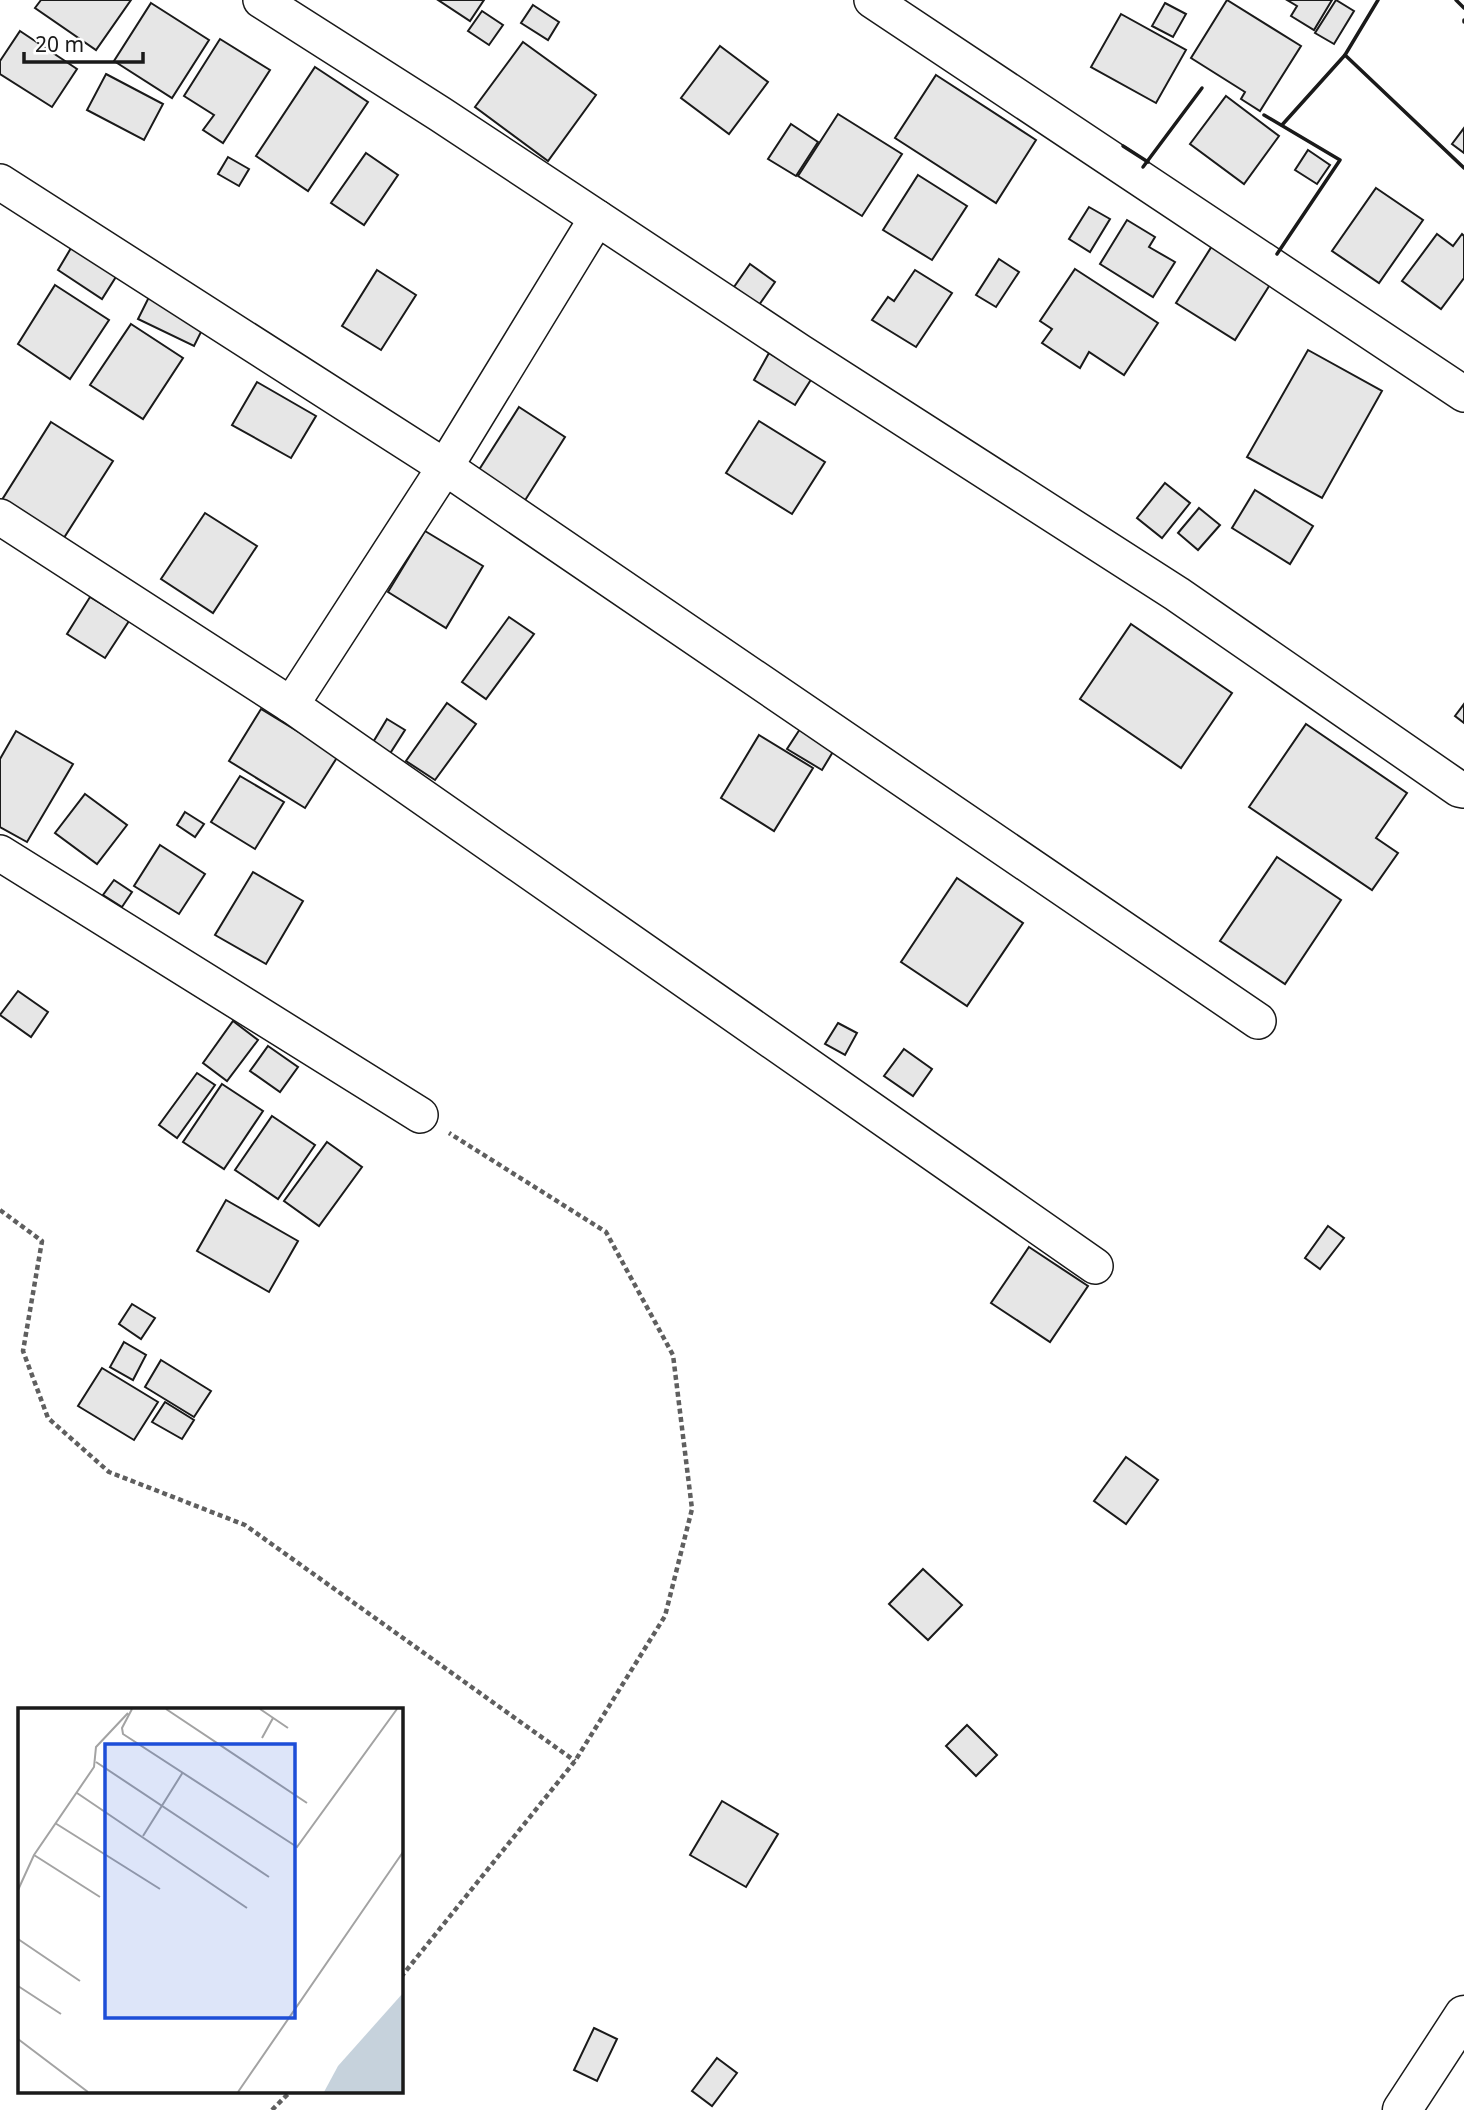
<svg xmlns="http://www.w3.org/2000/svg" width="1464" height="2110" font-family="'Noto Sans',sans-serif">
<style>
.building{fill:#e6e6e6;stroke:#1a1a1a;stroke-width:2}
.lines{fill:none;stroke-linecap:round;stroke-linejoin:round}
.minor-casing{stroke:#1a1a1a;stroke-width:38}
.secondary-casing{stroke:#1a1a1a;stroke-width:41}
.path{stroke:#5f5f5f;stroke-width:4.5;stroke-dasharray:5 3.5;stroke-linecap:butt}
.minor{stroke:#fff;stroke-width:35}
.secondary{stroke:#fff;stroke-width:38}
.wall{stroke:#1a1a1a;stroke-width:3.5}
.inset-road{fill:none;stroke:#a3a3a3;stroke-width:2}
.view{fill:#1d4ed8;fill-opacity:0.15;stroke:#1d4ed8;stroke-width:3.5}
.inset-edge{fill:none;stroke:#1a1a1a;stroke-width:3.5}
</style>
<rect width="100%" height="100%" fill="#fff"/>
<g class="building">
<path d="M41,0h90l-35,50 -61,-42z"/>
<path d="M438,0h46l-14,21z"/>
<path d="M1227,0l74,46 -41,65 -19,-12 4,-7 -54,-34z"/>
<path d="M1287,0h45l-18,30 -23,-14 6,-10z"/>
<path d="M1336,0l18,11 -20,33 -19,-11z"/>
<path d="M151,3l58,37 -37,58 -58,-37z"/>
<path d="M1165,3l21,11 -13,23 -21,-11z"/>
<path d="M533,5l26,17 -11,18 -27,-17z"/>
<path d="M482,11l21,14 -14,20 -21,-14z"/>
<path d="M1121,14l65,36 -30,53 -65,-36z"/>
<path d="M20,31l57,38 -25,38 -52,-33v-13z"/>
<path d="M220,39l50,31 -47,73 -20,-13 11,-15 -30,-19z"/>
<path d="M523,42l73,53 -48,66 -73,-54z"/>
<path d="M720,46l48,36 -39,52 -48,-36z"/>
<path d="M315,67l53,35 -60,89 -52,-35z"/>
<path d="M106,74l57,30 -19,36 -57,-30z"/>
<path d="M936,75l100,65 -40,63 -101,-65z"/>
<path d="M1226,96l53,40 -35,48 -54,-40z"/>
<path d="M838,114l64,40 -40,62 -64,-40z"/>
<path d="M791,124l27,18 -22,34 -28,-17z"/>
<path d="M1464,128v25l-12,-9z"/>
<path d="M1308,150l22,15 -13,19 -22,-14z"/>
<path d="M366,153l32,22 -34,50 -33,-22z"/>
<path d="M228,157l21,12 -10,17 -21,-12z"/>
<path d="M918,175l49,31 -35,54 -49,-30z"/>
<path d="M1376,188l47,32 -44,63 -47,-32z"/>
<path d="M1089,207l21,12 -20,33 -21,-13z"/>
<path d="M1127,220l28,17 -6,10 26,15 -22,35 -53,-33z"/>
<path d="M1437,234l16,12 9,-12 2,2v42l-23,31 -39,-28z"/>
<path d="M74,243l45,29 -17,27 -44,-29z"/>
<path d="M1212,246l59,37 -36,57 -59,-37z"/>
<path d="M999,259l20,13 -23,35 -20,-12z"/>
<path d="M750,264l25,18 -16,23 -25,-18z"/>
<path d="M1075,269l83,54 -34,52 -35,-23 -9,16 -38,-25 10,-14 -12,-8z"/>
<path d="M377,270l39,25 -35,55 -39,-24z"/>
<path d="M915,270l37,23 -36,54 -44,-27 16,-23 6,4z"/>
<path d="M55,285l54,35 -39,59 -52,-35z"/>
<path d="M150,295l56,27 -12,24 -56,-27z"/>
<path d="M131,324l52,34 -40,61 -53,-34z"/>
<path d="M1308,350l74,41 -60,107 -75,-41z"/>
<path d="M769,353l43,25 -17,27 -41,-25z"/>
<path d="M257,382l59,34 -25,42 -59,-33z"/>
<path d="M519,407l46,30 -41,65 -47,-29z"/>
<path d="M759,421l66,41 -33,52 -66,-41z"/>
<path d="M51,422l62,39 -53,83 -60,-41z"/>
<path d="M1165,483l25,20 -28,35 -25,-20z"/>
<path d="M1255,490l58,36 -23,38 -58,-36z"/>
<path d="M1199,508l21,17 -22,25 -20,-17z"/>
<path d="M205,513l52,33 -44,67 -52,-34z"/>
<path d="M425,531l58,35 -37,62 -58,-36z"/>
<path d="M90,597l39,24 -24,37 -38,-24z"/>
<path d="M509,617l25,17 -48,65 -24,-17z"/>
<path d="M1131,624l101,69 -51,75 -101,-69z"/>
<path d="M447,703l29,21 -41,56 -29,-19z"/>
<path d="M1464,704v19l-9,-7z"/>
<path d="M261,709l77,47 -33,52 -76,-47z"/>
<path d="M387,719l18,11 -16,25 -17,-11z"/>
<path d="M1306,724l101,69 -31,45 22,15 -26,37 -123,-83z"/>
<path d="M800,729l34,21 -12,20 -35,-21z"/>
<path d="M16,731l57,33 -46,78 -27,-15v-68z"/>
<path d="M759,735l54,33 -39,63 -53,-33z"/>
<path d="M240,776l44,26 -29,47 -44,-27z"/>
<path d="M85,794l42,31 -30,39 -42,-31z"/>
<path d="M185,812l19,12 -9,13 -18,-12z"/>
<path d="M160,845l45,29 -26,40 -45,-28z"/>
<path d="M1277,857l64,43 -56,84 -65,-43z"/>
<path d="M253,872l50,29 -37,63 -51,-29z"/>
<path d="M957,878l66,45 -56,83 -66,-44z"/>
<path d="M114,880l18,12 -10,15 -19,-12z"/>
<path d="M18,991l30,21 -17,25 -31,-22z"/>
<path d="M233,1021l25,19 -31,41 -24,-18z"/>
<path d="M838,1023l19,10 -12,22 -20,-11z"/>
<path d="M268,1046l30,21 -18,25 -30,-21z"/>
<path d="M904,1049l28,20 -19,27 -29,-20z"/>
<path d="M197,1073l18,12 -38,53 -18,-13z"/>
<path d="M222,1084l41,27 -39,58 -41,-27z"/>
<path d="M272,1116l43,29 -37,54 -43,-29z"/>
<path d="M327,1142l35,25 -43,59 -35,-25z"/>
<path d="M226,1200l72,41 -29,51 -72,-41z"/>
<path d="M1328,1226l16,12 -24,31 -15,-11z"/>
<path d="M1029,1247l59,39 -38,56 -59,-39z"/>
<path d="M132,1304l23,14 -14,21 -22,-15z"/>
<path d="M124,1342l22,13 -13,25 -23,-13z"/>
<path d="M161,1360l50,31 -17,26 -49,-30z"/>
<path d="M102,1368l56,34 -24,38 -56,-34z"/>
<path d="M165,1402l29,18 -12,19 -30,-17z"/>
<path d="M1126,1457l32,23 -32,44 -32,-23z"/>
<path d="M923,1569l39,36 -34,35 -39,-36z"/>
<path d="M967,1725l30,30 -21,21 -30,-30z"/>
<path d="M722,1801l56,33 -32,53 -56,-32z"/>
<path d="M594,2028l23,11 -20,42 -23,-11z"/>
<path d="M717,2058l20,15 -25,33 -20,-15z"/>
</g>
<g class="lines">
<defs>
<g id="minor">
<path d="M261,0l179,114 360,238 377,242 282,195 5,1"/>
<path d="M872,0l592,394"/>
<path d="M0,182l445,285 813,554"/>
<path d="M0,517l291,188 804,561"/>
<path d="M291,705l154,-238 152,-249"/>
<path d="M0,853l420,262"/>
</g>
<path id="secondary" d="M1402,2110l62,-95"/>
</defs>
<use href="#minor" class="minor-casing"/>
<use href="#secondary" class="secondary-casing"/>
<g class="path">
<path d="M0,1210l42,31 -19,110 25,67 61,54 136,53 330,236"/>
<path d="M401,1977l174,-216 90,-145 27,-107 -19,-154 -67,-123 -157,-99"/>
<path d="M272,2110l19,-19"/>
</g>
<use href="#minor" class="minor"/>
<use href="#secondary" class="secondary"/>
<g class="wall">
<path d="M1456,0l8,8"/>
<path d="M1464,20v2"/>
<path d="M1345,55l119,113"/>
<path d="M1264,115l76,45 -63,94"/>
<path d="M1282,125l63,-70 33,-55"/>
<path d="M1123,146l25,16"/>
<path d="M1143,167l59,-79"/>
</g>
</g>
<g transform="translate(18 1708)">
<rect width="385" height="385" fill="#fff"/>
<path d="M385,285v99h-79l14,-26z" fill="#c6d2dc"/>
<path class="inset-road" d="M114,1l-10,19 1,6 174,113 100,-138M148,1l141,94M242,1l28,19M244,30l11,-20M78,54l173,115M59,85l170,115M37,115l105,66M125,128l40,-64M16,147l66,42M0,182l16,-35 60,-88 2,-20 32,-34M0,231l62,42M0,278l43,28M0,331l70,53M220,384l165,-240"/>
<path class="view" d="M87,36h190v274h-190z"/>
<rect width="385" height="385" class="inset-edge"/>
</g>
<path d="M24 52v10h119v-10" fill="none" stroke="#1a1a1a" stroke-width="3.5"/>
<text x="35" y="52" font-size="21" fill="#1a1a1a" stroke="#ffffff" stroke-width="5" paint-order="stroke">20 m</text>
</svg>
